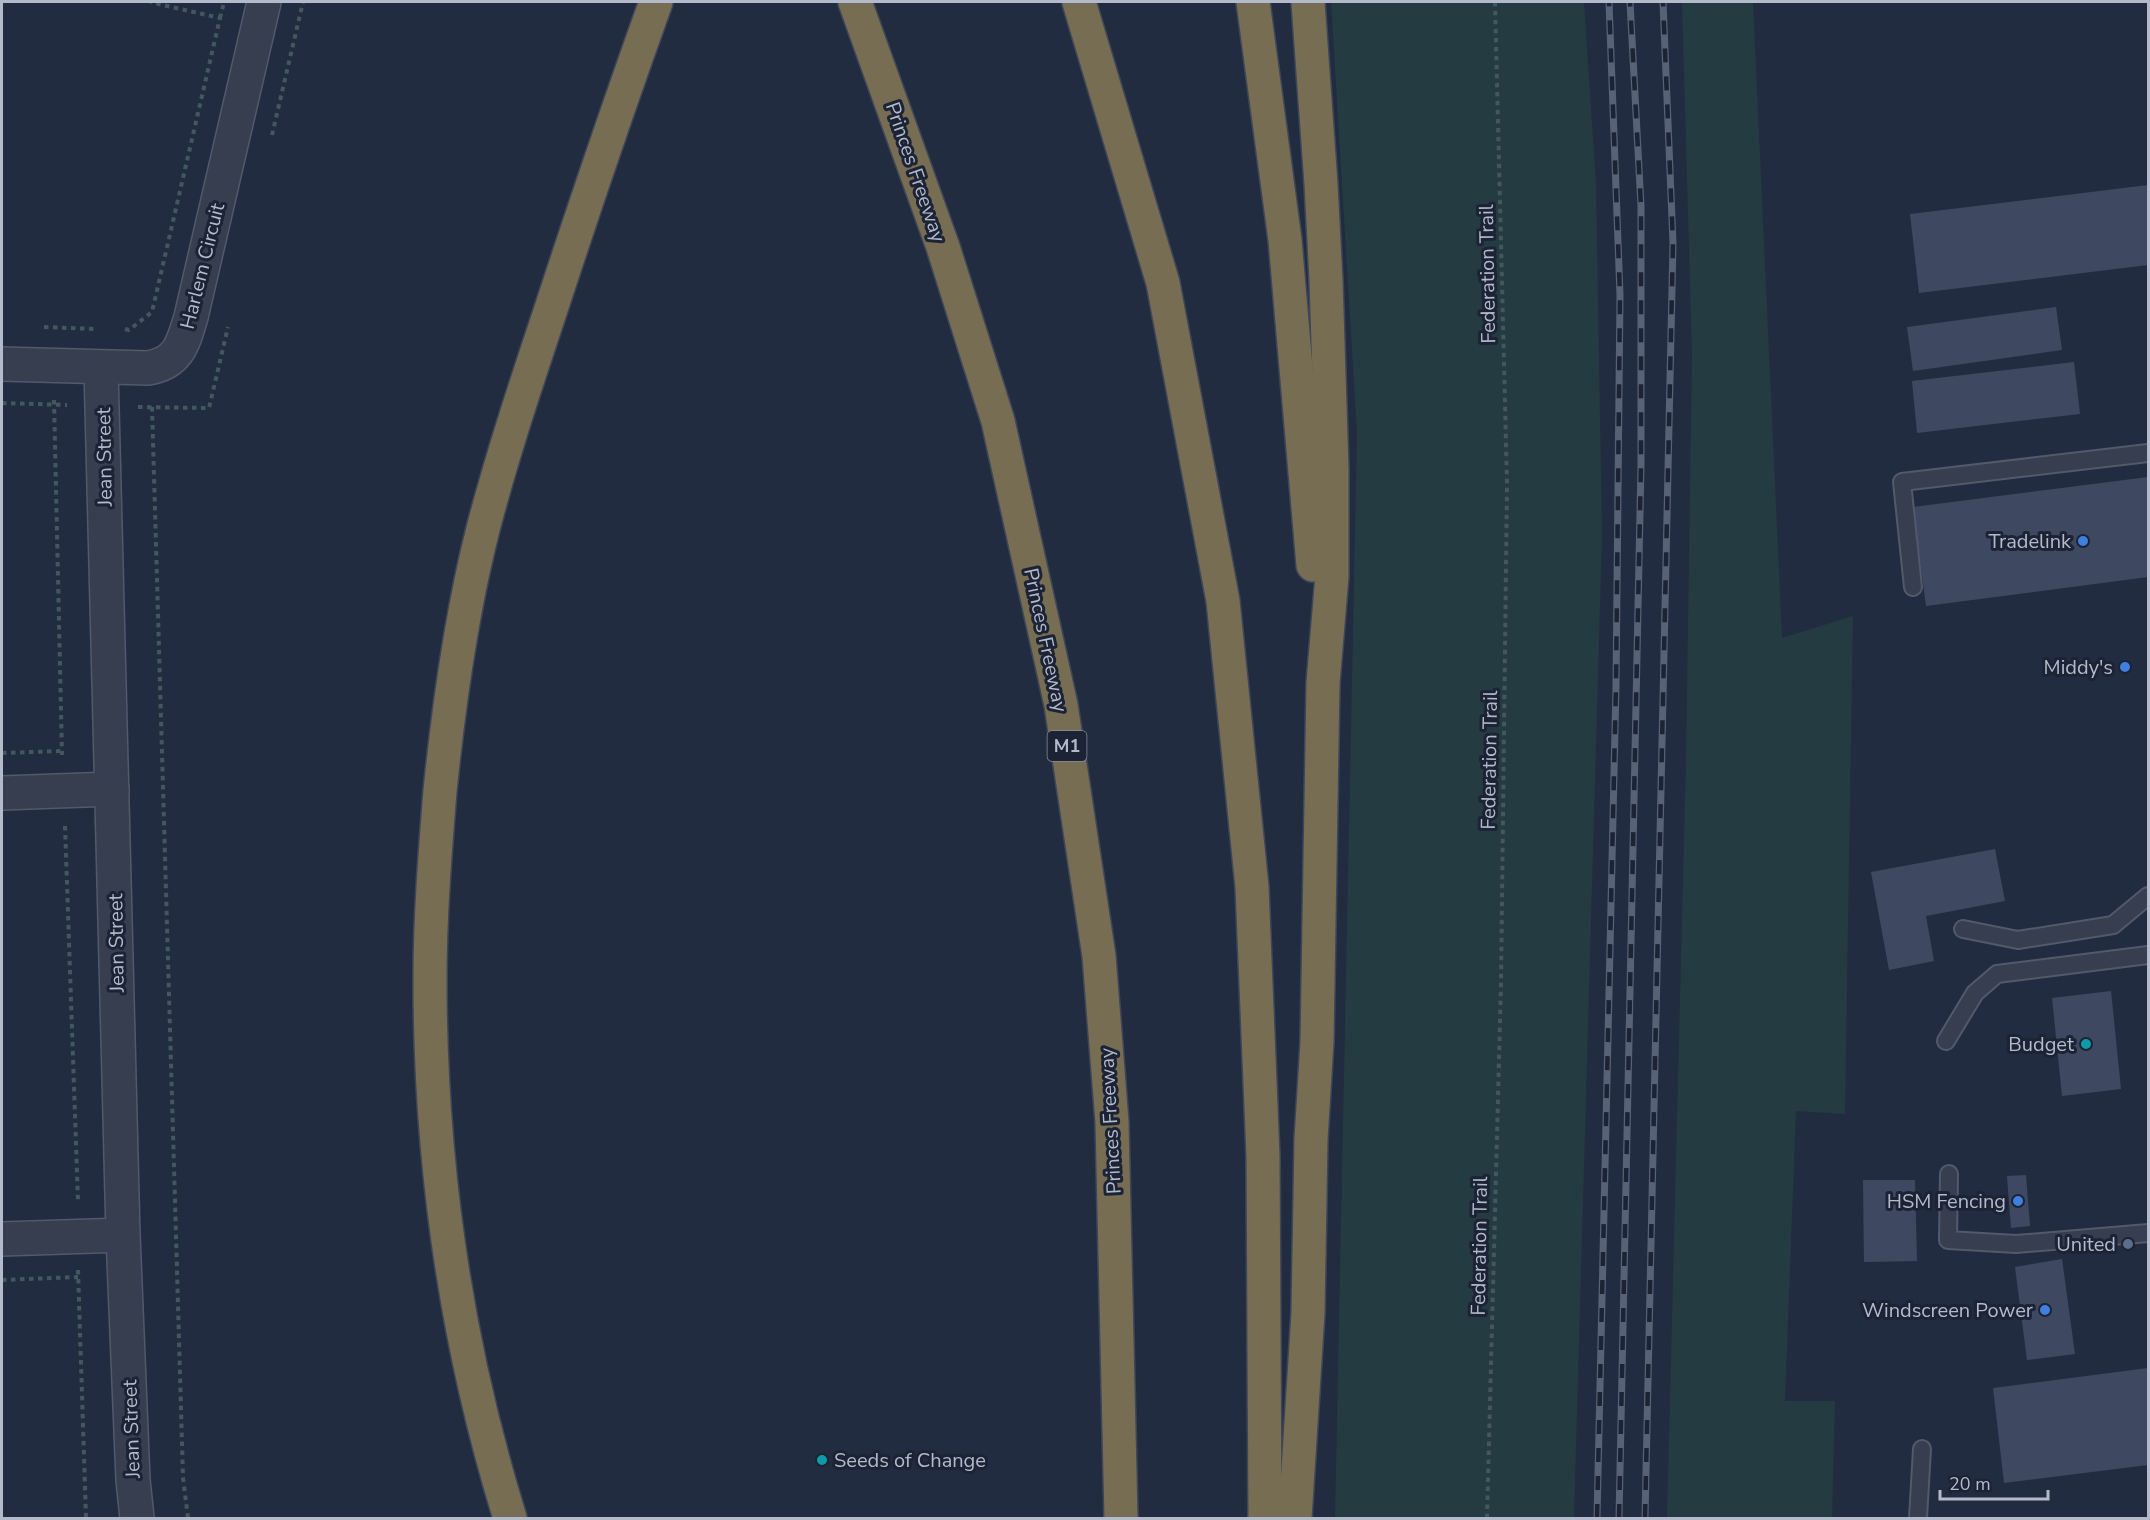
<svg xmlns="http://www.w3.org/2000/svg" width="2150" height="1520" font-family="'Nunito Sans',sans-serif">
<style>
.green{fill:#243b41}
.building{fill:#3e4861}
.lines{fill:none;stroke-linecap:round;stroke-linejoin:round}
.service-casing{stroke:#52596b;stroke-width:20}
.minor-casing{stroke:#52596b;stroke-width:36}
.motorway-casing{stroke:#3f4658;stroke-width:36}
.path{stroke:#43585e;stroke-width:4;stroke-dasharray:4.5 4.5;stroke-linecap:butt}
.service{stroke:#373e50;stroke-width:16}
.minor{stroke:#373e50;stroke-width:33}
.motorway{stroke:#776d53;stroke-width:33}
.rail-casing{stroke:#586277;stroke-width:7}
.rail{stroke:#1c2335;stroke-width:4.5;stroke-dasharray:14;stroke-linecap:butt}
.shop-dot{fill:#3f7fe0;stroke:#1c2335;stroke-width:2}
.culture-dot{fill:#0f9aa8;stroke:#1c2335;stroke-width:2}
.service-dot{fill:#5c6f8a;stroke:#1c2335;stroke-width:2}
.labels{text-anchor:middle;stroke-width:6;stroke-linejoin:round;paint-order:stroke}
.shield{fill:#1c2335;stroke:#868d9e;stroke-width:1.5}
.shield-label{font-size:18px;font-weight:bold;fill:#b3bacb}
.street-label{font-size:20px;fill:#b3bacb;stroke:#1c2335}
.poi-label{font-size:20px;fill:#b3bacb;stroke:#1c2335;text-anchor:end}
</style>
<rect width="100%" height="100%" fill="#222c40"/>
<g class="green">
<path d="M1331,2h253l12,182 6,350 -28,984h-239l22,-1085z"/>
<path d="M1682,2h71l29,636 71,-22 -8,498 -49,-3 -11,290h50l-3,117h-165l19,-759 6,-404z"/>
</g>
<g class="building">
<path d="M2148,185v80l-229,28 -9,-79z"/>
<path d="M2056,307l6,43 -149,21 -6,-44z"/>
<path d="M2074,362l6,52 -163,19 -5,-52z"/>
<path d="M2148,477v100l-222,29 -13,-99z"/>
<path d="M1995,849l10,52 -79,15 8,45 -45,9 -18,-98z"/>
<path d="M2111,991l10,98 -59,7 -10,-98z"/>
<path d="M2026,1175l4,51 -19,2 -4,-52z"/>
<path d="M1863,1180h52l2,81 -53,1z"/>
<path d="M2062,1259l13,95 -48,6 -12,-93z"/>
<path d="M2148,1368v97l-144,18 -11,-95z"/>
</g>
<g class="lines">
<defs>
<g id="service">
<path d="M1913,587l-11,-105 246,-29"/>
<path d="M1963,929l55,11 95,-15 35,-29"/>
<path d="M1946,1041l29,-48 22,-19 151,-19"/>
<path d="M1949,1174l-1,66 68,4 132,-11"/>
<path d="M1918,1518l4,-69"/>
</g>
<g id="minor">
<path d="M2,364l146,4c31,-5 35,-25 43,-51l73,-315"/>
<path d="M101,368l22,867 10,245 4,38"/>
<path d="M2,793l110,-4"/>
<path d="M2,1239l121,-4"/>
</g>
<g id="motorway">
<path d="M855,2l88,245 55,174 63,284 38,251 13,166 9,396"/>
<path d="M1079,2l84,281 60,318 29,286 11,269 2,362"/>
<path d="M1253,2l32,238 28,325"/>
<path d="M510,1518c-54,-174 -80,-357 -80,-539 0,-62 5,-126 10,-188 9,-88 21,-176 43,-262 19,-73 43,-145 67,-217 34,-104 69,-207 106,-310"/>
<path d="M1295,1518l13,-205 3,-174 6,-97 6,-359 9,-107v-107l-6,-189 -5,-96 -13,-182"/>
</g>
</defs>
<use href="#service" class="service-casing"/>
<use href="#minor" class="minor-casing"/>
<use href="#motorway" class="motorway-casing"/>
<g class="path">
<path d="M220,18l4,-16"/>
<path d="M272,135l31,-133"/>
<path d="M44,327l50,2"/>
<path d="M125,329l4,1 23,-18 68,-294 -70,-16"/>
<path d="M54,400l8,355"/>
<path d="M2,403l65,2"/>
<path d="M138,407l71,1 19,-81"/>
<path d="M152,407l31,1071 5,40"/>
<path d="M2,753l60,-2"/>
<path d="M65,826l13,376"/>
<path d="M78,1270l8,248"/>
<path d="M2,1280l76,-3"/>
<path d="M1487,1518l14,-535 6,-499 -12,-482"/>
</g>
<use href="#service" class="service"/>
<use href="#minor" class="minor"/>
<use href="#motorway" class="motorway"/>
<defs>
<g id="rail">
<path d="M1597,1518l19,-832 4,-391 -11,-293"/>
<path d="M1619,1518l22,-1053v-259l-11,-204"/>
<path d="M1645,1518l28,-1275 -10,-241"/>
</g>
</defs>
<use href="#rail" class="rail-casing"/>
<use href="#rail" class="rail"/>
</g>
<g class="shop-dot">
<circle cx="2083" cy="541" r="6"/>
<circle cx="2125" cy="667" r="6"/>
<circle cx="2018" cy="1201" r="6"/>
<circle cx="2045" cy="1310" r="6"/>
</g>
<g class="culture-dot">
<circle cx="2086" cy="1044" r="6"/>
<circle cx="822" cy="1460" r="6"/>
</g>
<circle class="service-dot" cx="2128" cy="1244" r="6"/>
<g class="labels">
<rect class="shield" x="1047.5" y="731" width="39" height="30" rx="4.5"/>
<g class="shield-label">
<text x="1067" y="752">M1</text>
</g>
<g class="street-label">
<text transform="translate(916 172) rotate(71)" y="7">Princes Freeway</text>
<text transform="translate(202 266) rotate(-76)" y="7">Harlem Circuit</text>
<text transform="translate(1487 274) rotate(-91)" y="7">Federation Trail</text>
<text transform="translate(104 457) rotate(-91)" y="7">Jean Street</text>
<text transform="translate(1046 640) rotate(78)" y="7">Princes Freeway</text>
<text transform="translate(1489 760) rotate(-89)" y="7">Federation Trail</text>
<text transform="translate(116 943) rotate(-91)" y="7">Jean Street</text>
<text transform="translate(1110 1121) rotate(-93)" y="7">Princes Freeway</text>
<text transform="translate(1479 1246) rotate(-89)" y="7">Federation Trail</text>
<text transform="translate(131 1429) rotate(-92)" y="7">Jean Street</text>
</g>
<g class="poi-label">
<text x="2071" y="548">Tradelink</text>
<text x="2113" y="674">Middy's</text>
<text x="2074" y="1051">Budget</text>
<text x="2006" y="1208">HSM Fencing</text>
<text x="2116" y="1251">United</text>
<text x="2033" y="1317">Windscreen Power</text>
<text x="834" y="1467" text-anchor="start">Seeds of Change</text>
</g>
</g>
<rect width="2150" height="1520" fill="none" stroke="#b3bacb" stroke-width="6"/>
<path d="M1940 1490v9h108v-9" fill="none" stroke="#b3bacb" stroke-width="3"/>
<text x="1949" y="1490" font-size="18" fill="#b3bacb" stroke="#1c2335" stroke-width="4.5" paint-order="stroke">20 m</text>
</svg>
